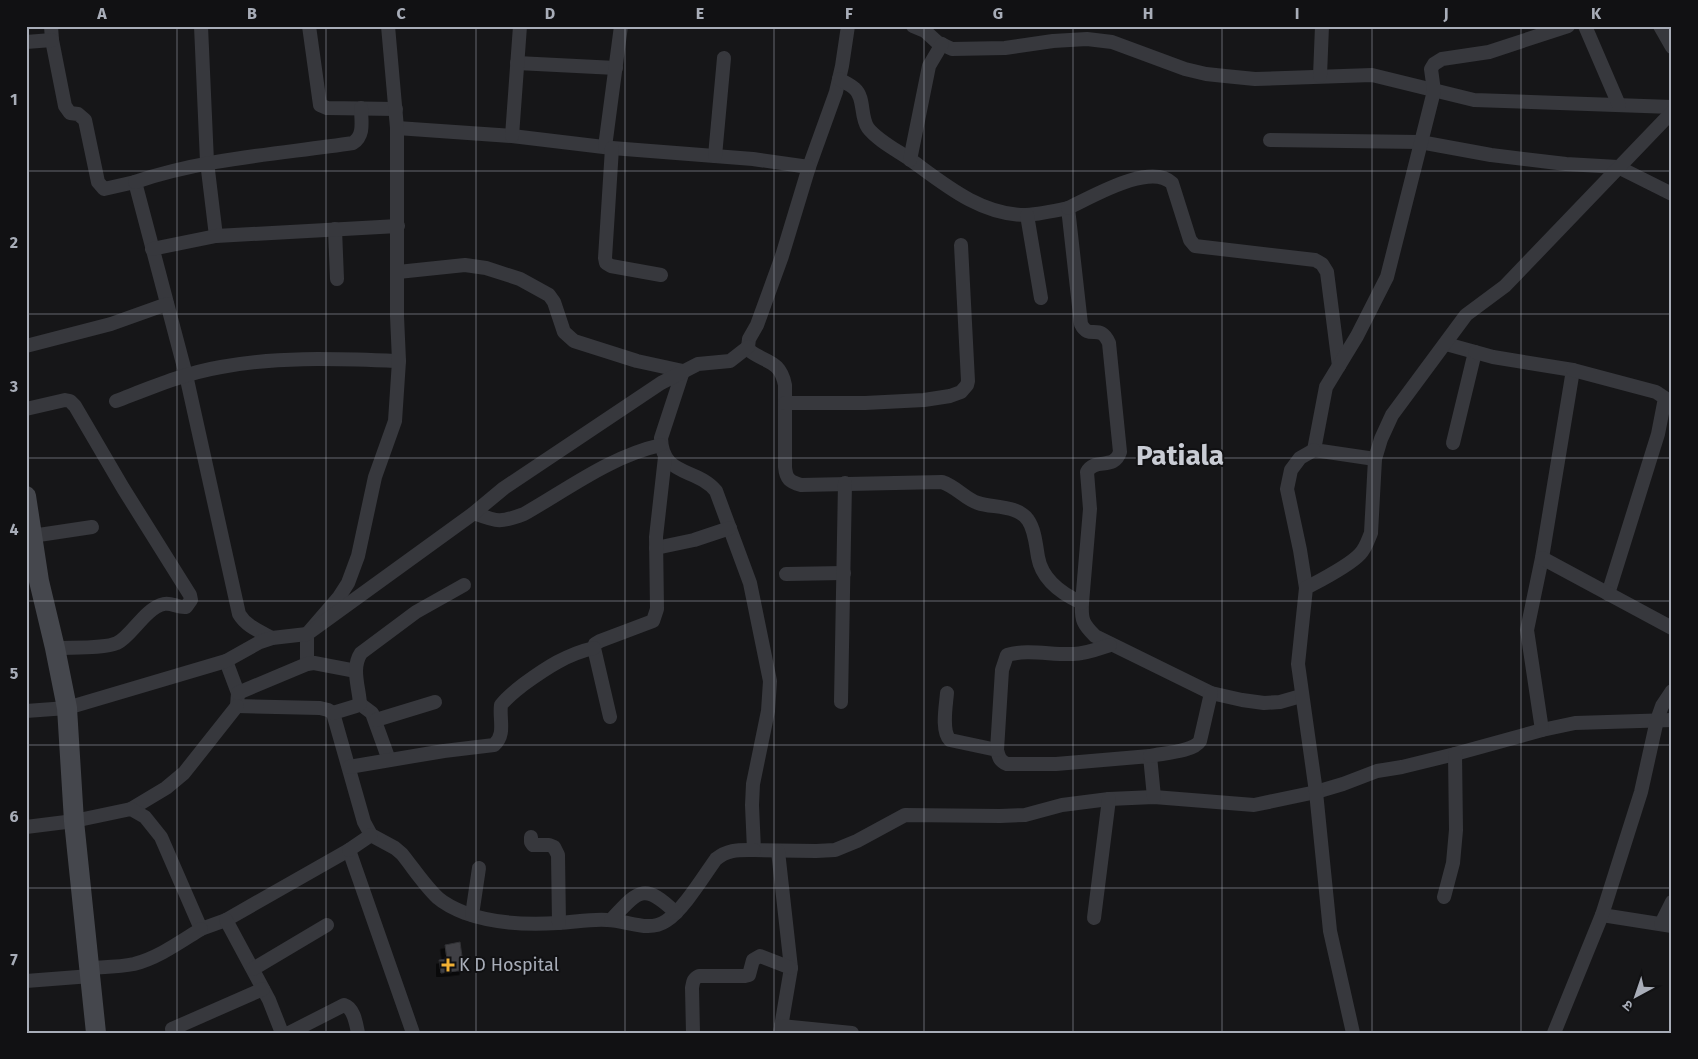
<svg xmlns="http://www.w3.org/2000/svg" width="1698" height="1059" font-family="'Fira Sans','Noto Sans Devanagari',sans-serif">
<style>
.building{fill:#404145;stroke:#303034;filter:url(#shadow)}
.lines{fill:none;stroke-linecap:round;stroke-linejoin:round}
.street{stroke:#37383d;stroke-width:14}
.secondary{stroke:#45474d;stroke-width:20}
.grid{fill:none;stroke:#a8adb8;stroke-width:1;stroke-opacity:0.55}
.poi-dot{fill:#f2b134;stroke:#111113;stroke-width:2}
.labels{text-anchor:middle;stroke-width:4;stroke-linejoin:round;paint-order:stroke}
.poi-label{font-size:18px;fill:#a8adb8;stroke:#111113;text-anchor:start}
.town-label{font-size:28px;font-weight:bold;fill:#c9ccd4;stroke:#111113}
.neatline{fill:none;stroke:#a8adb8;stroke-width:2}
.grid-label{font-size:16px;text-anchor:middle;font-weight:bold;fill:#a8adb8}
</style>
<defs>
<filter id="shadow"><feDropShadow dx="-4.5" dy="4.5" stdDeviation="0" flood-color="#0009"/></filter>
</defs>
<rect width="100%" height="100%" fill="#161618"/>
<path class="building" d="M460,942l4,28 -23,3 -2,-13 8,-1 -2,-14z"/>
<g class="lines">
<g class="street">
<path d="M51,26l1,14 13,66 5,7 8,1 7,6 13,62 6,7 31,-7 51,193 53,239c7,12 20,17 33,24"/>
<path d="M201,26l6,136 9,74"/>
<path d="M309,26l11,79 7,3 69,1"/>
<path d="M848,26l-6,40 -6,26 -27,75 -27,89 -25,69 -8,14 -1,8 2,4c16,12 30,9 35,34v82c1,12 5,15 16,18l141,-3c15,5 23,17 36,21 15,5 40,2 50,17 7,10 8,26 10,37 4,23 24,37 44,46 -1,17 1,21 13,33l116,57 31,7 22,3 16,-1 21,-6"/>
<path d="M913,26l12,5 12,11 15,7 53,-1 48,-7 34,-2 25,3 73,27 21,5 19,2 30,3 117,-4 102,25 198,7"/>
<path d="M1585,26l34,79"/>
<path d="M1660,26l12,21"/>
<path d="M26,42l26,-2"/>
<path d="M517,63l99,5"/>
<path d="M1320,76l2,-50"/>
<path d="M839,79c5,3 12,6 16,10 10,9 5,28 13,39 9,12 30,23 43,32 34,25 70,55 115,55 14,-1 28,-4 42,-7l13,116c8,17 19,-2 28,19l11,109c-6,19 -25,5 -33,20l3,37 -8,94"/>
<path d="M397,128l115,8 100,12 141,11 56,8"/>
<path d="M512,136l8,-110"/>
<path d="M1270,140l150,2 71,13 75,9 52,3 54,27"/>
<path d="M605,147l16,-121"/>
<path d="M612,148l-7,110 1,5 5,3 50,9"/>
<path d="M715,156l9,-98"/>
<path d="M910,160l19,-94 13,-22"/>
<path d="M135,182c71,-24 145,-28 218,-39 12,-8 8,-22 8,-35"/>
<path d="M1068,208c24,-11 82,-46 104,-25l18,57 5,6 120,14 7,4 5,8 12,94"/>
<path d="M1027,215l14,83"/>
<path d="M335,229l2,50"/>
<path d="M152,249l64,-13 182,-10"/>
<path d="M398,272l67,-7 21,3 34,11 29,16 5,7 10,30 10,9 63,20 46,10 -22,67c1,39 35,29 55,53l34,92 20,98 -2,30 -15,73 -1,21 2,45 62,1 19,-1 22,-9 48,-26 95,1 25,-1 37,-10 47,-6 45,-2 100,8 62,-13 27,-8 34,-13 25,-4 53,-13 87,-24 33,-7 97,-3"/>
<path d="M1446,344l29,8 -22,91"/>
<path d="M26,346l85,-22 56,-20"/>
<path d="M1475,352l18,5 80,13 -31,188 -15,72 15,100"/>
<path d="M1573,370l83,22 9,6 -7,36 -50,160"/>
<path d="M116,401c34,-13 69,-28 105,-34 59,-11 118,-8 178,-6"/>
<path d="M785,403h80l59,-3 26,-4 11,-4 6,-7 1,-4 -7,-136"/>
<path d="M26,409l39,-9 5,1 5,5 48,82 67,107 1,5 -5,7c-8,1 -15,-5 -22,-3 -19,4 -33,33 -47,39 -13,6 -46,4 -62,5"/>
<path d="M1375,459l-61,-9 12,-63 31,-51 30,-59 47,-186 -3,-22 3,-5 8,-5 47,-7 79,-26"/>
<path d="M474,513c24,9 26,10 50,1 44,-25 87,-58 137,-69"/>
<path d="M32,536l60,-9"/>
<path d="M656,548l38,-8 36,-12"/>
<path d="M1542,558l130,70"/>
<path d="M786,574l58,-1"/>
<path d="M1306,588l-6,-38 -13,-61 4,-19 9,-12 14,-8"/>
<path d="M226,661l12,32 -1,13 83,2 8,2 5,3 31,109 7,13 24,13 7,6c12,15 23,32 36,44 8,7 17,11 27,15 30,11 62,12 93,10 17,-1 33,-4 49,-3 20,0 41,13 59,1 18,-12 37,-44 50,-62 12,-10 23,-9 38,-9"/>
<path d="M307,664v-30l32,-37 9,-14 10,-27 17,-79 20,-56 4,-60 -2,-45v-188l-9,-102"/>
<path d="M238,693l69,-29 7,-1 42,8"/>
<path d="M947,693c-1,13 -6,38 3,47l47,10c2,8 3,11 10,14h49l94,-8 4,41"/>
<path d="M841,702l4,-219"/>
<path d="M360,704l12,9 17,47"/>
<path d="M26,711l41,-3 159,-47 34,-19 12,-4 35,-4 167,-121 30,-25 157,-105 37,-19 32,-3 18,-14"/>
<path d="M333,713l23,-7 4,-2c-1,-17 -9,-36 1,-51l55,-41 48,-27"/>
<path d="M610,717l-16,-69 1,-4 5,-3 53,-20 4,-12 -1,-72 9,-80"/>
<path d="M376,720l59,-18"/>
<path d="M997,750l5,-80 5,-15c21,-6 44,0 66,-1 13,0 25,-5 37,-9"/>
<path d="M1150,756c14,-3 43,-4 50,-15l11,-48"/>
<path d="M349,767l95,-16 50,-6c12,-10 5,-26 7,-40 7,-9 14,-14 23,-21 22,-16 43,-30 70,-36"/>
<path d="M131,809l35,-21 18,-15 53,-67"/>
<path d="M26,827l48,-6 57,-12 14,8 16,20 40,92 25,-9 123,-70 64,183"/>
<path d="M531,837v5l2,3h16l5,2 4,8 1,68"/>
<path d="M349,850l22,-15"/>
<path d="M778,851l13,117 -11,65"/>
<path d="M1444,897l9,-34 3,-33 -1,-76"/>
<path d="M472,915l7,-47"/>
<path d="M1602,915l70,11"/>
<path d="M1094,918l15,-119"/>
<path d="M226,920l43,80 13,33"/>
<path d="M611,920c28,-30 33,-38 65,-7"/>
<path d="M1661,924l11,-22"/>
<path d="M90,968c15,-1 30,-1 44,-4 24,-6 46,-22 67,-35"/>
<path d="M253,969l74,-44"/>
<path d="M26,981l65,-5"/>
<path d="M781,1026l71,7"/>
<path d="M172,1029l91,-40"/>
<path d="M289,1033l55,-28c10,3 12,18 14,28"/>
<path d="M693,1033l-1,-45c1,-6 1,-9 7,-12h46l4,-1 4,-15 7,-4 31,12"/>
<path d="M1353,1033l-23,-102 -14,-139 -18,-128 8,-76c15,-8 43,-22 54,-34 6,-6 8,-14 11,-21l4,-74 6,-20 11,-24 74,-100 39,-29 167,-174"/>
<path d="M1554,1033l48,-118 39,-123 16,-72 5,-14 10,-15"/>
</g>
<path class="secondary" d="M26,496l13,85 16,67 12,60 7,113 22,212"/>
</g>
<path class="grid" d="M177,26v1007M326,26v1007M476,26v1007M625,26v1007M774,26v1007M924,26v1007M1073,26v1007M1222,26v1007M1372,26v1007M1521,26v1007M26,171h1646M26,314h1646M26,458h1646M26,601h1646M26,745h1646M26,888h1646"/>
<path class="poi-dot" d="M445.5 957.5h5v5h5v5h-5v5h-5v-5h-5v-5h5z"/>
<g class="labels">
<g class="poi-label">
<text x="459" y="971">K D Hospital</text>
</g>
<g class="town-label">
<text x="1180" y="465">Patiala</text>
</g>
</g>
<rect width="1698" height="1059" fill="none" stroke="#111113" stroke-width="55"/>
<g transform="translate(1636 996) rotate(220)" stroke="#111113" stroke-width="4" paint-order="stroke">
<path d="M0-4L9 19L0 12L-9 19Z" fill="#a8adb8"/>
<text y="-8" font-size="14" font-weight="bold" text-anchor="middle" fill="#a8adb8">उ</text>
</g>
<rect x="28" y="28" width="1642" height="1004" class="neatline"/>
<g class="grid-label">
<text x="102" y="19">A</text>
<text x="252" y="19">B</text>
<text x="401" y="19">C</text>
<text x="550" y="19">D</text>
<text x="700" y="19">E</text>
<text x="849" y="19">F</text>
<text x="998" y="19">G</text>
<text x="1148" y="19">H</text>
<text x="1297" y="19">I</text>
<text x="1446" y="19">J</text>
<text x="1596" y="19">K</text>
<text x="14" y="105">1</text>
<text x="14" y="248">2</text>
<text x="14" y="392">3</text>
<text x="14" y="535">4</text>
<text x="14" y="679">5</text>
<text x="14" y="822">6</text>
<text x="14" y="965">7</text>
</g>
</svg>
